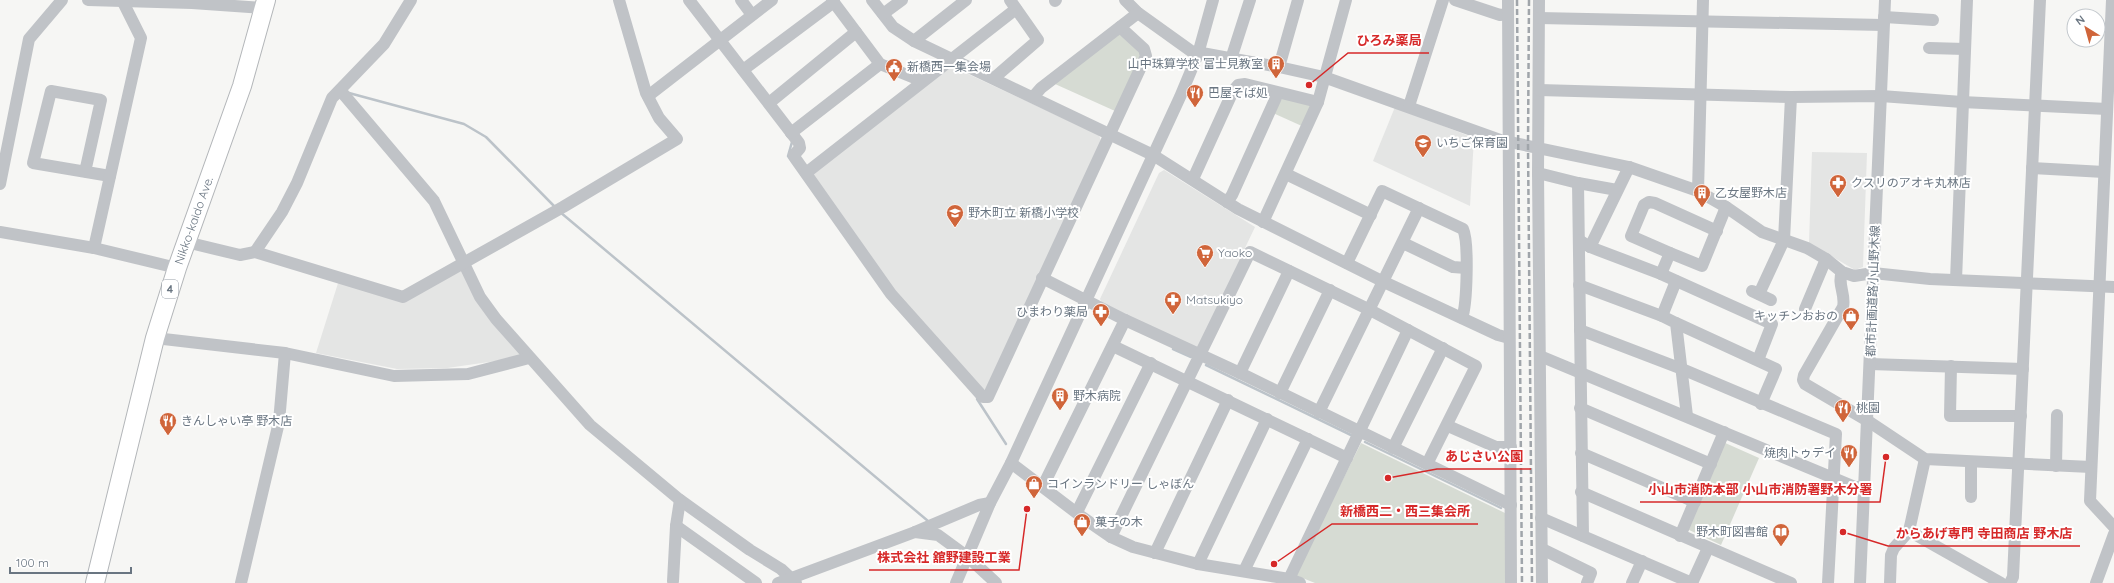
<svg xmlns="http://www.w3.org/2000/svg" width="2114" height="583" font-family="Quicksand,'Noto Sans JP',sans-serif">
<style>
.built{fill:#e4e5e4}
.green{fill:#d6dbd3}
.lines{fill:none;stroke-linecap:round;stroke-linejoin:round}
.stream{stroke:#bcc3c9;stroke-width:2.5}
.highway-casing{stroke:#b3b6b9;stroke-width:20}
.minor{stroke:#c0c3c7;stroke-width:12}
.highway{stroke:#fff;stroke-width:18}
.rail{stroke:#a0a5aa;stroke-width:2.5;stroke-dasharray:6 3;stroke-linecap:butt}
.labels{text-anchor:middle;stroke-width:4;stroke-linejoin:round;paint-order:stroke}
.shield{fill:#fff;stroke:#969ea7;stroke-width:1}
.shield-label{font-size:11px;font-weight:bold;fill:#697581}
.poi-label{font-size:12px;fill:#697581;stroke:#fff;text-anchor:start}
.street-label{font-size:12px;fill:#697581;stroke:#fff}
.leader{fill:none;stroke:#d62828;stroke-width:1.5}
.callout-dot{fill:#d62828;stroke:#fff;stroke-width:1.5}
.callout-label{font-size:13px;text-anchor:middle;font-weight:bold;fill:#d62828;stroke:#fff;stroke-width:4;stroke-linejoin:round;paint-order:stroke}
</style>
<rect width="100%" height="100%" fill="#f6f6f4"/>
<g class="built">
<path d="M953,67l146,68 2,6 -112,248 -8,1 -86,-97 -83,-115 2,-7 124,-97z"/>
<path d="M1395,107l79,31 -4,68 -97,-45z"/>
<path d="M1812,152l55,1 -4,114 -8,3 -46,-27z"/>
<path d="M1164,170l91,57 -10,21 1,6 -46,92 -7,3 -91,-46 -2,-4 59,-126z"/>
<path d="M462,266l61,91 -76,11 -50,1 -81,-16 23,-73 66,18z"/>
</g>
<g class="green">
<path d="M1119,34l21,16 2,6 -27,55 -60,-27z"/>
<path d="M1283,98l26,6 3,5 -8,18 -31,-14 4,-10z"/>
<path d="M1723,442l36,16 -38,87 -34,-16z"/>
<path d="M1361,443l144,70v70h-190l-20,-8z"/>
</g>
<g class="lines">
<g class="stream">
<path d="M349,93l115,31 22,13 69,70"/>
<path d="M790,159l-2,-3 4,-14"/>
<path d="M560,212l368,309"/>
<path d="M1173,349l18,8"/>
<path d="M1206,365l145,70"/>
<path d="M977,399l29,45"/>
<path d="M1365,442l136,66"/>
</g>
<defs>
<g id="highway">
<path id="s1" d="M95,583l60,-245 22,-70 65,-182 24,-86"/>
</g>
</defs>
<use href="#highway" class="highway-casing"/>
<g class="minor">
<path d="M88,0l104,3 71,5"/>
<path d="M689,0l110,143 1,5 -6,7 1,3 96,136 92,103h5l158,-341 -2,-7 -24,-22"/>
<path d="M741,0l11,15"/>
<path d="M832,0l48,64 42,17"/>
<path d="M872,0l21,27 21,14 239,114 85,54 146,73 114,53 11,3"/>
<path d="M1125,0l13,13 53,38 88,16 45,10 176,63 129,27 69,24 28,16 36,25 45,16 19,11 16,13 12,4 19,-3 57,6 184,8"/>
<path d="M1455,0l45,15 8,-1"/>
<path d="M1508,0l3,583"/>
<path d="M1539,0l-1,173 4,410"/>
<path d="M2112,0l-22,501 24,26"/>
<path d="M1055,1l1,-1"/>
<path d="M883,14l19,-14"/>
<path d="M1884,17l49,3"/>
<path d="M1539,18l344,7"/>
<path d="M914,41l52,-41"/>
<path d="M1929,48l36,1"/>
<path d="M1231,59l19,-59"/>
<path d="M1279,67l19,-67"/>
<path d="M743,70l91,-68"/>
<path d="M994,78l44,-38 -28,-40"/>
<path d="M340,90l94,111 46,96 16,22 94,106 90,75 70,50 31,19 15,14"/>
<path d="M1539,90l252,7 90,-1 81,6 145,7"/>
<path d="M648,96l124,-96"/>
<path d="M1034,96l7,-8 97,-75"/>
<path d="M769,103l87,-71"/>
<path d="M1409,106l34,-106"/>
<path d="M791,133l89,-69"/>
<path d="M2032,168l72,4"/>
<path d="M85,172l16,-72 -50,-9 -18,72 77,13"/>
<path d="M806,173l210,-164"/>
<path d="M1538,173l40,10 39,7"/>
<path d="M1286,174l85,41"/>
<path d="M1193,179l40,-88 5,-6 7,-1 73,18"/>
<path d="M1578,183l5,353"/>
<path d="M0,184l29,-145 33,-39"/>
<path d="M1698,191l5,-191"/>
<path d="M1227,202l5,-7 46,-102"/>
<path d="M1263,222l55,-120 28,-102"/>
<path d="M0,232l94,16 83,20"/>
<path d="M1579,240l11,7 71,27 111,50 -14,36"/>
<path d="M186,242l54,13 15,-3 148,45 160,-90 114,-68 -18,-21 -13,-25 -27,-93"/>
<path d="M1403,243l50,24 13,1"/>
<path d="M1590,247l39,-80"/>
<path d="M94,248l47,-210 -19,-38"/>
<path d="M255,252l27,-40 15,-29 35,-85 52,-54 27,-44"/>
<path d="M1670,253l-39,-17 13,-31 5,-3 6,1 62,28"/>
<path d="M1347,263l35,-72 81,38c6,13 4,76 -1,89"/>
<path d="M1842,272c-5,13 4,22 1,35l-39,68 -1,5 2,4 63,37 57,38 166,8"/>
<path d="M1661,274l9,-21 32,13 24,-59"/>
<path d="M1042,278l83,42 115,53 271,132"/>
<path d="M1956,280l11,-280"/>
<path d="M1676,281l-14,35 14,7 11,93"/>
<path d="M1579,285l83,31"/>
<path d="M1752,291l19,9"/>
<path d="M1759,294l25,-54 7,-143"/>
<path d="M1805,309l21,-50"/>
<path d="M1676,323l100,46 -15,35"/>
<path d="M1580,330l102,39 154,65 -8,149"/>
<path d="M155,338l130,15 109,23 74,-2 61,-16"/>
<path d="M1113,346l234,112"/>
<path d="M1540,356l315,131h10"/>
<path d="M1870,364l153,5"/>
<path d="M1951,366l-1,50h71"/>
<path d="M1240,373l49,-102"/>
<path d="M1280,393l50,-103"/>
<path d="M1580,408l131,56"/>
<path d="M1319,412l100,-204"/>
<path d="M1448,426l48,21h15"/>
<path d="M1393,448l50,-100"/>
<path d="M1581,453l114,49"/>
<path d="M1011,463l71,54 29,20 22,10 65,17 91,15 11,4"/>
<path d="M2056,466l1,-51"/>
<path d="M1043,486l82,-166"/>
<path d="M1581,492l210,91"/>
<path d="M1971,497v-35"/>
<path d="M1077,512l74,-149"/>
<path d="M1541,518l151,65"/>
<path d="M676,526l80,57"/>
<path d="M1909,531l92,52"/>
<path d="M915,532l23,3 30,22 28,26"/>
<path d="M1680,536l44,-104"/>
<path d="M1111,537l139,-285 120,58 106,56 -49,98"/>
<path d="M1542,549l49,24 -4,10"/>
<path d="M1155,553l73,-153"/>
<path d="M1198,564l69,-145"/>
<path d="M1244,571l64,-132"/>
<path d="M1289,579l119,-249"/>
<path d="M673,581l3,-55 4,-26"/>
<path d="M241,583l38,-161 6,-69"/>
<path d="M778,583l137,-51 64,-27 11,-2"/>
<path d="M956,583l34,-80 21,-40 169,-366 18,-43 15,-54"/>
<path d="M1632,583l10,-22"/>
<path d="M1692,583l16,-35"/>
<path d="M1860,583l25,-583"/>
<path d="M1890,583l1,-28 3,-7 15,-17 16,-72"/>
<path d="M2010,583l3,-6 27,-577"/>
<path d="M2096,583l18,-49"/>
</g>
<use href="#highway" class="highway"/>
<g class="rail">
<path d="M1517,0l5,583"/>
<path d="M1529,0l-1,145 4,438"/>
</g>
</g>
<defs>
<symbol id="building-pin" viewBox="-11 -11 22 30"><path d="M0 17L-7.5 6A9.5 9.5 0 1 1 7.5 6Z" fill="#d0653a" stroke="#fff"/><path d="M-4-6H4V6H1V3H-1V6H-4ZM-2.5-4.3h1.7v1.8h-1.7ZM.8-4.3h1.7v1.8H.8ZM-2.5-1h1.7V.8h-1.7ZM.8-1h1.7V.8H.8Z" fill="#fff"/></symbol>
<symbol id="civic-pin" viewBox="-11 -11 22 30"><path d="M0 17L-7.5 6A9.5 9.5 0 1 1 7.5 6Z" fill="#d0653a" stroke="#fff"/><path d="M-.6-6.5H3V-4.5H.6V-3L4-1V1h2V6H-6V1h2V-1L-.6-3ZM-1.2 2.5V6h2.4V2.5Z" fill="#fff"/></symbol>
<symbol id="restaurant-pin" viewBox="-11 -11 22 30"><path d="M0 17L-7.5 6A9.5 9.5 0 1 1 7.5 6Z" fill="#d0653a" stroke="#fff"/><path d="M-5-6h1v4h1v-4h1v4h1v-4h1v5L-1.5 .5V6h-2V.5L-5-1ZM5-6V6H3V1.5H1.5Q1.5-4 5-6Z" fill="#fff"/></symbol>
<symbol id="school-pin" viewBox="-11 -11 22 30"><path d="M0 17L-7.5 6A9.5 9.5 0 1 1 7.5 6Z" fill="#d0653a" stroke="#fff"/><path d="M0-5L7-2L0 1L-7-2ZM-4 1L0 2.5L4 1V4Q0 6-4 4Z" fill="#fff"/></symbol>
<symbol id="pharmacy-pin" viewBox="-11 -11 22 30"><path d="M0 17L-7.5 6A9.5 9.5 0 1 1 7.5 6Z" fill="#d0653a" stroke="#fff"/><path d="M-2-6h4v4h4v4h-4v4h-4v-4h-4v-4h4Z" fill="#fff"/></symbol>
<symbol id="supermarket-pin" viewBox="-11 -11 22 30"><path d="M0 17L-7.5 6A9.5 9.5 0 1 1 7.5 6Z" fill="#d0653a" stroke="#fff"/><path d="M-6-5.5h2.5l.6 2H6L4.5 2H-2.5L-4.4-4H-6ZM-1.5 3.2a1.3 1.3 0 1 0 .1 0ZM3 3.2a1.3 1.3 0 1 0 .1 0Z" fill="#fff"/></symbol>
<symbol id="shop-pin" viewBox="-11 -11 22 30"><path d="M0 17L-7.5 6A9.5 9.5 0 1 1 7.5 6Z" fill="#d0653a" stroke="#fff"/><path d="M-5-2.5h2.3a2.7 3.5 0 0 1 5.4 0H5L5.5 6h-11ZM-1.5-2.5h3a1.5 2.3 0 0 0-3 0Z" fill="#fff"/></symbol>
<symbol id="library-pin" viewBox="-11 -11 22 30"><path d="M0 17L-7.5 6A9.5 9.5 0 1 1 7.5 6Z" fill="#d0653a" stroke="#fff"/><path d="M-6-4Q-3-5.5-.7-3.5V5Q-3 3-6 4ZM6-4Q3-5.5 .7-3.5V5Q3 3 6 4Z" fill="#fff"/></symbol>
</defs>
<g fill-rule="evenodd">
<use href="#building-pin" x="1266" y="54" width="20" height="27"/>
<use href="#civic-pin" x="884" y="57" width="20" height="27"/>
<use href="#restaurant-pin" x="1185" y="83" width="20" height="27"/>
<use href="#school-pin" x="1413" y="133" width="20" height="27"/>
<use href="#pharmacy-pin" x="1828" y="173" width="20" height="27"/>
<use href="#building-pin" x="1692" y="183" width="20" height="27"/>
<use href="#school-pin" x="945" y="203" width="20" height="27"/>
<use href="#supermarket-pin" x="1195" y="243" width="20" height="27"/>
<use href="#pharmacy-pin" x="1163" y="290" width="20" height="27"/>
<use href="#pharmacy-pin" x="1091" y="302" width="20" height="27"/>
<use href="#shop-pin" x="1841" y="306" width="20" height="27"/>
<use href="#building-pin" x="1050" y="386" width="20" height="27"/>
<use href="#restaurant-pin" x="1833" y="398" width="20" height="27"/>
<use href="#restaurant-pin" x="158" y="411" width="20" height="27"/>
<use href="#restaurant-pin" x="1839" y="443" width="20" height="27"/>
<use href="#shop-pin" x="1024" y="474" width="20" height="27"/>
<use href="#shop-pin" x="1072" y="512" width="20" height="27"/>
<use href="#library-pin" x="1771" y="522" width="20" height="27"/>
</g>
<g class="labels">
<rect class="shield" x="162" y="280" width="16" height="18" rx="3"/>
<g class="shield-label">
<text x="170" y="293">4</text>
</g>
<g class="poi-label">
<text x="1263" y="68" text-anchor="end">山中珠算学校 富士見教室</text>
<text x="907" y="71">新橋西一集会場</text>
<text x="1208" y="97">巴屋そば処</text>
<text x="1436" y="147">いちご保育園</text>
<text x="1851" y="187">クスリのアオキ丸林店</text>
<text x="1715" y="197">乙女屋野木店</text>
<text x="968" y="217">野木町立 新橋小学校</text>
<text x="1218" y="257">Yaoko</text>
<text x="1186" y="304">Matsukiyo</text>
<text x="1088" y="316" text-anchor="end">ひまわり薬局</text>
<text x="1838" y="320" text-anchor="end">キッチンおおの</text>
<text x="1073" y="400">野木病院</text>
<text x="1856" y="412">桃園</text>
<text x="181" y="425">きんしゃい亭 野木店</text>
<text x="1836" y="457" text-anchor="end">焼肉トゥデイ</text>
<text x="1047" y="488">コインランドリー しゃぼん</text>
<text x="1095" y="526">菓子の木</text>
<text x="1768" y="536" text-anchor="end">野木町図書館</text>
</g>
<g class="street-label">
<text dy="4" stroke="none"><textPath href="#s1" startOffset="376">Nikko-kaido Ave.</textPath></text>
<text transform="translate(1873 291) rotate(-88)" y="4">都市計画道路小山野木線</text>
</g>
</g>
<path class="leader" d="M1309 85L1348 53H1429M1388 478L1437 469H1531M1886 457L1880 502H1640M1274 564L1332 524H1478M1843 532L1888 546H2080M1027 509L1019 570H869"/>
<g class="callout-dot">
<circle cx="1309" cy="85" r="4"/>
<circle cx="1388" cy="478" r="4"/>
<circle cx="1886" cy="457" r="4"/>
<circle cx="1274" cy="564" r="4"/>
<circle cx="1843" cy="532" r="4"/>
<circle cx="1027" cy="509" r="4"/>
</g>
<g class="callout-label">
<text x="1389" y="45">ひろみ薬局</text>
<text x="1484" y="461">あじさい公園</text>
<text x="1760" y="494">小山市消防本部 小山市消防署野木分署</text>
<text x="1405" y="516">新橋西二・西三集会所</text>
<text x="1984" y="538">からあげ専門 寺田商店 野木店</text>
<text x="944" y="562">株式会社 舘野建設工業</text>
</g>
<g transform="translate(2086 28) rotate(323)"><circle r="19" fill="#ffffff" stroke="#c3c8cd"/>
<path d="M0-3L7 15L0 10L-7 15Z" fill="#d0653a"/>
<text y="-6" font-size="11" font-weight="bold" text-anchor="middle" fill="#697581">N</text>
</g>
<path d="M10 567v6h121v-6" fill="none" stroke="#697581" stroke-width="2"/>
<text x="16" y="567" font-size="12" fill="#697581" stroke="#ffffff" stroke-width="3" paint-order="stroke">100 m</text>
</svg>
